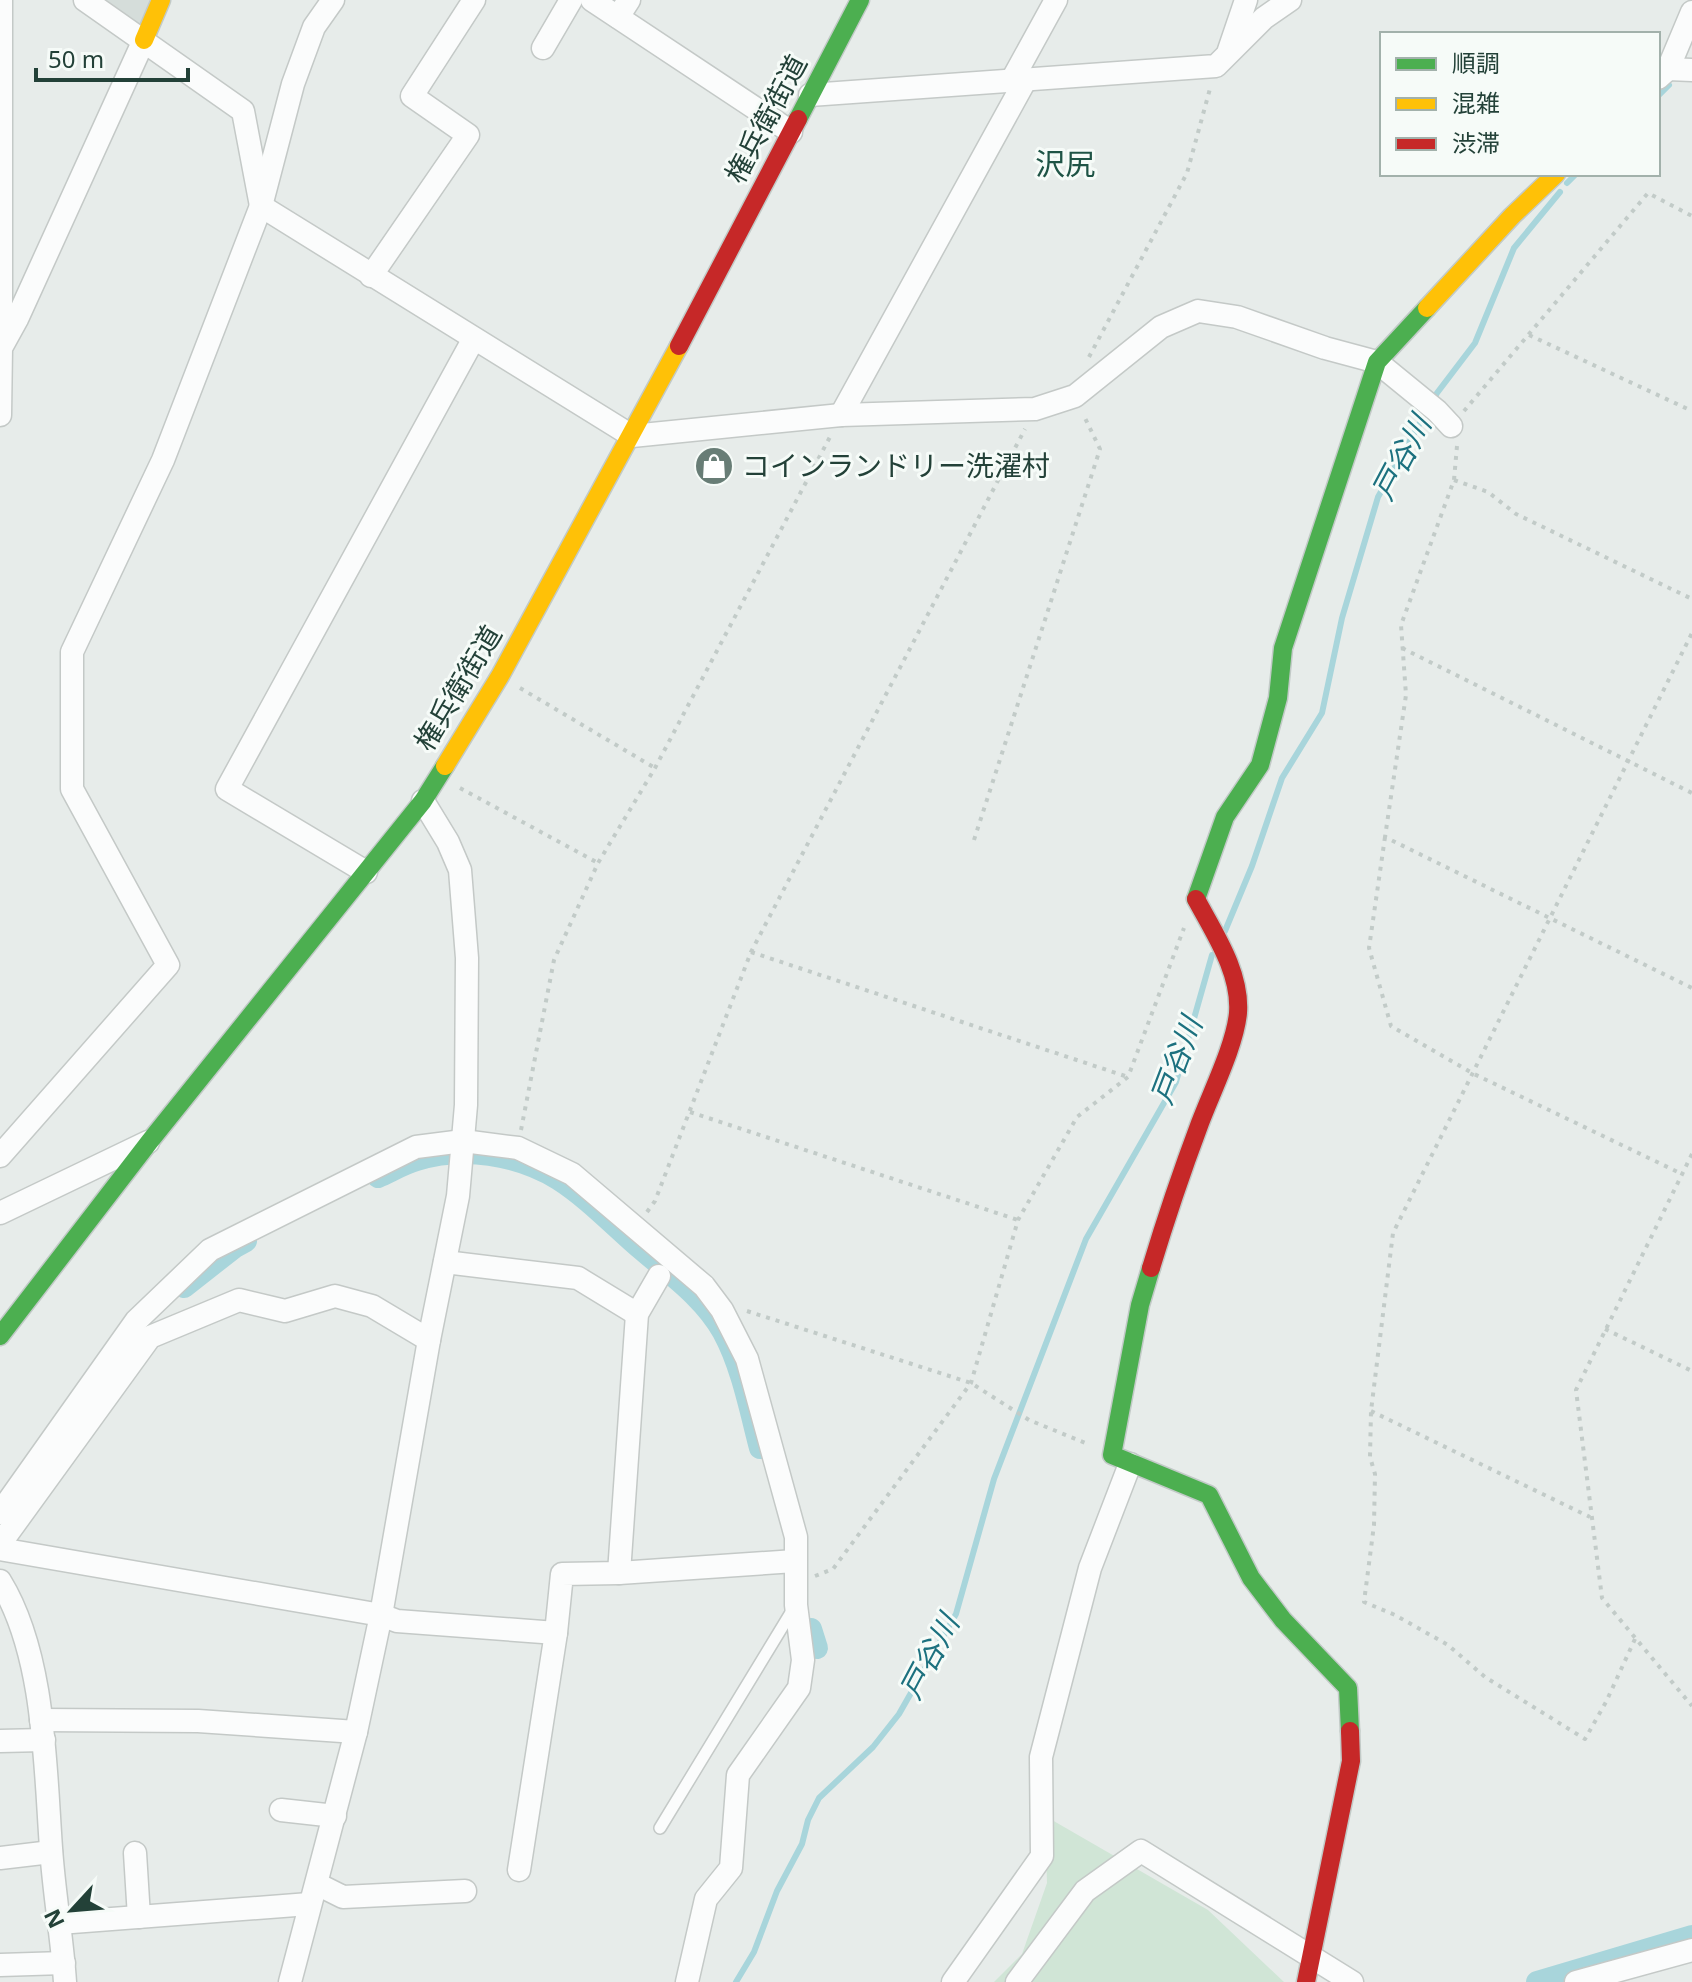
<svg xmlns="http://www.w3.org/2000/svg" width="1692" height="1982" font-family="'Noto Sans','Noto Sans JP',sans-serif">
<style>
.built{fill:#d5ddda}
.green{fill:#d0e5d6}
.lines{fill:none;stroke-linecap:round;stroke-linejoin:round}
.stream{stroke:#a8d5db;stroke-width:6}
.canal{stroke:#a8d5db;stroke-width:22}
.lane-casing{stroke:#c4c9c7;stroke-width:14}
.street-casing{stroke:#c4c9c7;stroke-width:25}
.fast-casing{stroke:#c2cac7;stroke-width:21}
.slow-casing{stroke:#c2cac7;stroke-width:21}
.jam-casing{stroke:#c2cac7;stroke-width:21}
.path{stroke:#c2cbc8;stroke-width:4;stroke-dasharray:4 6;stroke-linecap:butt}
.lane{stroke:#fbfcfc;stroke-width:11}
.street{stroke:#fbfcfc;stroke-width:22}
.fast{stroke:#4caf50;stroke-width:18}
.slow{stroke:#ffc107;stroke-width:18}
.jam{stroke:#c62828;stroke-width:18}
.labels{text-anchor:middle;stroke-width:6;stroke-linejoin:round;paint-order:stroke}
.street-label{font-size:28px;fill:#234138;stroke:#f6fbf8}
.poi-label{font-size:28px;fill:#234138;stroke:#f6fbf8;text-anchor:start}
.neighbourhood-label{font-size:30px;fill:#1f5446;stroke:#f6fbf8}
.water-label{font-size:30px;font-style:italic;fill:#1c717f;stroke:#f6fbf8}
</style>
<rect width="100%" height="100%" fill="#e7ecea"/>
<path class="built" d="M85,0h76l-17,40z"/>
<path class="green" d="M1045,1816l163,94 76,72h-290l28,-28 25,-71z"/>
<g class="lines">
<g class="stream">
<path d="M1658,96l11,-11"/>
<path d="M1567,183l9,-9"/>
<path d="M1225,931l27,-65 30,-88 40,-65 20,-95 36,-121 59,-104 38,-50 39,-95 46,-56"/>
<path d="M736,1982l18,-30 23,-61 25,-47 6,-24 11,-22 54,-51 26,-33 57,-100 38,-135 92,-240 90,-157 36,-127"/>
</g>
<g class="canal">
<path d="M378,1177c12,-5 25,-13 39,-17 46,-14 100,-6 141,19 30,19 57,48 84,71 29,25 62,48 81,82 19,35 27,78 37,116"/>
<path d="M184,1287l51,-40 11,-6"/>
<path d="M811,1629l6,19"/>
<path d="M1537,1982l155,-46"/>
</g>
<defs>
<path id="lane" d="M660,1828l135,-222"/>
<g id="street">
<path d="M85,0l158,111 18,95 371,230 209,-21 194,-6 40,-13 86,-69 37,-16 39,6 88,31 52,14 60,49 14,15"/>
<path d="M592,0l199,132"/>
<path d="M618,17l11,-17"/>
<path d="M543,48l28,-48"/>
<path d="M1229,50l17,-50"/>
<path d="M1668,69l24,1"/>
<path d="M1658,78l10,-9 24,-57"/>
<path d="M1012,80l44,-80"/>
<path d="M810,95l406,-29 48,-48 26,-18"/>
<path d="M371,276l97,-141 -56,-39 62,-96"/>
<path d="M1,347v-347"/>
<path d="M0,415l1,-67 16,-29 127,-279"/>
<path d="M841,415l185,-336"/>
<path d="M366,872l-139,-83 246,-449"/>
<path d="M0,1156l168,-191 -96,-176v-137l91,-192 98,-254 32,-122 21,-57 19,-27"/>
<path d="M0,1213l148,-71"/>
<path d="M445,1262l133,16 59,36"/>
<path d="M0,1513l136,-192 74,-71 206,-103 47,-6 55,7 54,26 132,112 18,24 25,49 49,178v68l7,55 -4,28 -61,87 -7,93 -25,31 -19,83"/>
<path d="M0,1544l150,-207 89,-37 46,11 50,-15 37,10 57,34"/>
<path d="M0,1549l381,66 16,6 159,12 6,-59 57,-1 176,-12"/>
<path d="M619,1573l18,-259 22,-38"/>
<path d="M0,1581c45,73 45,184 51,267 3,45 11,89 14,134"/>
<path d="M41,1720l157,1 158,11"/>
<path d="M0,1741l44,-1"/>
<path d="M281,1810l54,6"/>
<path d="M135,1853l4,64"/>
<path d="M0,1858l51,-6"/>
<path d="M519,1870l37,-237"/>
<path d="M317,1884l26,13 122,-6"/>
<path d="M59,1923l250,-19"/>
<path d="M0,1965l64,-2"/>
<path d="M290,1982l66,-250 25,-117 48,-275 29,-144 8,-91 1,-147 -7,-88 -12,-28 -25,-41"/>
<path d="M953,1982l89,-126 -1,-99 49,-189 40,-104"/>
<path d="M1017,1982l68,-91 56,-40 211,131"/>
<path d="M1576,1982l116,-32"/>
</g>
<g id="fast">
<path d="M798,119l62,-119"/>
<path d="M1196,899l29,-82 35,-52 18,-67 5,-50 94,-286 50,-54"/>
<path d="M1151,1268l-11,37 -28,150 97,40 42,83 32,42 65,68 2,43"/>
<path d="M0,1336l150,-195 273,-340 22,-35"/>
</g>
<g id="slow">
<path d="M144,40l17,-40"/>
<path d="M1427,308l85,-92 44,-42"/>
<path d="M445,766l55,-90 179,-330"/>
</g>
<g id="jam">
<path d="M679,346l119,-227"/>
<path d="M1151,1268c15,-50 31,-97 49,-145 12,-32 35,-78 38,-110 3,-41 -24,-80 -42,-114"/>
<path d="M1306,1982l45,-221 -1,-30"/>
</g>
</defs>
<use href="#lane" class="lane-casing"/>
<use href="#street" class="street-casing"/>
<use href="#fast" class="fast-casing"/>
<use href="#slow" class="slow-casing"/>
<use href="#jam" class="jam-casing"/>
<g class="path">
<path d="M1529,335l163,76"/>
<path d="M1089,357l98,-184 24,-88"/>
<path d="M1464,411l184,-218 44,23"/>
<path d="M1457,446l-3,34 -53,145 5,70 -21,142 307,151"/>
<path d="M1454,480l34,12 28,22 176,85"/>
<path d="M1402,648l290,145"/>
<path d="M520,688l135,80"/>
<path d="M460,788l138,75"/>
<path d="M1385,837l-16,111 22,78 83,48 208,100"/>
<path d="M974,840l126,-391 -17,-35"/>
<path d="M751,952l377,125"/>
<path d="M690,1112l328,108"/>
<path d="M521,1130l33,-170 44,-97 57,-95 176,-333"/>
<path d="M1692,1154l-116,236 26,208 90,108"/>
<path d="M647,1212l8,-11 96,-249 274,-523"/>
<path d="M747,1311l224,72 58,37 59,24"/>
<path d="M1605,1329l87,42"/>
<path d="M1371,1411l219,106"/>
<path d="M815,1576l18,-7 138,-186 47,-163 59,-103 51,-40 56,-149"/>
<path d="M1635,1639l-29,63 -21,37 -100,-62 -37,-32 -53,-30 -31,-13 10,-77 1,-51 -5,-17 1,-46 22,-178 299,-600"/>
</g>
<use href="#lane" class="lane"/>
<use href="#street" class="street"/>
<use href="#fast" class="fast"/>
<use href="#slow" class="slow"/>
<use href="#jam" class="jam"/>
</g>
<defs>
<symbol id="shop-disc" viewBox="-11 -11 22 22"><circle r="9.5" fill="#687d76" stroke="#f6fbf8"/><path d="M-5-2.5h2.3a2.7 3.5 0 0 1 5.4 0H5L5.5 6h-11ZM-1.5-2.5h3a1.5 2.3 0 0 0-3 0Z" fill="#fff"/></symbol>
</defs>
<g fill-rule="evenodd">
<use href="#shop-disc" x="692" y="444" width="44" height="44"/>
</g>
<g class="labels">
<g class="street-label">
<text transform="translate(766 119) rotate(-62)" y="10">権兵衛街道</text>
<text transform="translate(458 688) rotate(-59)" y="10">権兵衛街道</text>
</g>
<g class="poi-label">
<text x="742" y="476">コインランドリー洗濯村</text>
</g>
<g class="neighbourhood-label">
<text x="1065" y="175">沢尻</text>
</g>
<g class="water-label">
<text transform="translate(1402 458) rotate(-62)" y="10">戸谷川</text>
<text transform="translate(1177 1061) rotate(-69)" y="10">戸谷川</text>
<text transform="translate(930 1657) rotate(-62)" y="10">戸谷川</text>
</g>
</g>
<rect x="1380" y="32" width="280" height="144" fill="#f6fbf8" stroke="#a2b1ab" stroke-width="2"/>
<rect x="1396" y="58" width="40" height="12" fill="#4caf50" stroke="#a2b1ab" stroke-width="2"/>
<text x="1452" y="72" font-size="24" fill="#234138">順調</text>
<rect x="1396" y="98" width="40" height="12" fill="#ffc107" stroke="#a2b1ab" stroke-width="2"/>
<text x="1452" y="112" font-size="24" fill="#234138">混雑</text>
<rect x="1396" y="138" width="40" height="12" fill="#c62828" stroke="#a2b1ab" stroke-width="2"/>
<text x="1452" y="152" font-size="24" fill="#234138">渋滞</text>
<g transform="translate(72 1910) rotate(244)" stroke="#f6fbf8" stroke-width="6" paint-order="stroke">
<path d="M0-6L14 30L0 20L-14 30Z" fill="#234138"/>
<text y="-12" font-size="22" font-weight="bold" text-anchor="middle" fill="#234138">N</text>
</g>
<path d="M36 68v12h152v-12" fill="none" stroke="#234138" stroke-width="4"/>
<text x="48" y="68" font-size="24" fill="#234138" stroke="#f6fbf8" stroke-width="6" paint-order="stroke">50 m</text>
</svg>
